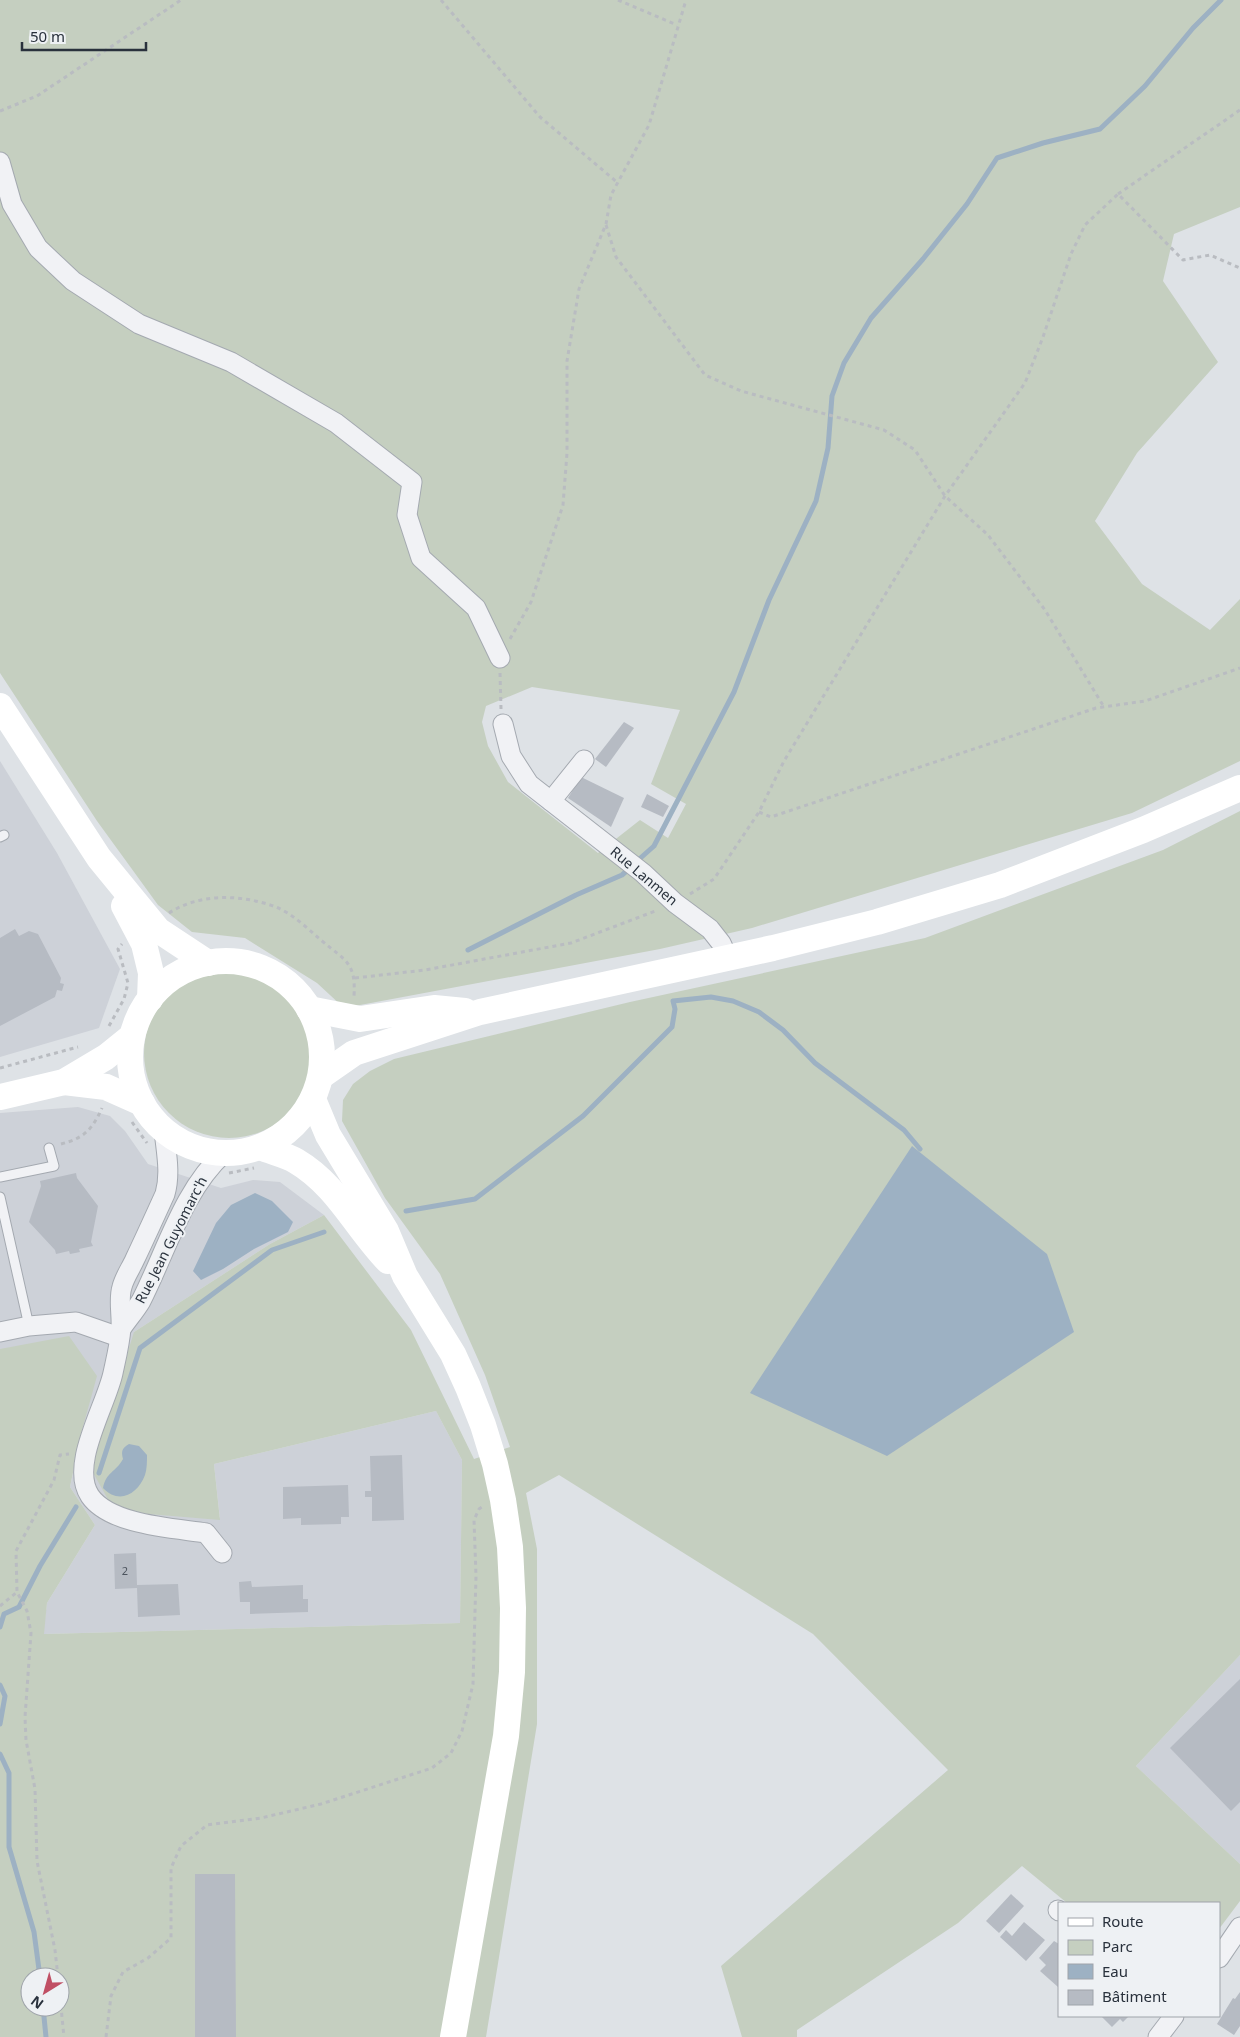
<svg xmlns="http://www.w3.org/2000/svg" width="1240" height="2037" font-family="'Noto Sans',sans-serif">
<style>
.built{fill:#cdd1d8}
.green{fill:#c5cfc0;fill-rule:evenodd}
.water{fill:#9db1c3}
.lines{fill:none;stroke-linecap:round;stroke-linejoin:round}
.stream{stroke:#9db1c3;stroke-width:5}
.building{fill:#b6bbc3}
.lane-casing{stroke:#a4a9b0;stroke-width:11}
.street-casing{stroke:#a4a9b0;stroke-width:21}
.path{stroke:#b9bcc1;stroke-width:3;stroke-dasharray:4 4;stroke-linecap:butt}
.lane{stroke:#f1f2f5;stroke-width:9}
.street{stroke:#f1f2f5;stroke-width:19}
.secondary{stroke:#fff;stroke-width:26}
.labels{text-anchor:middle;stroke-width:4;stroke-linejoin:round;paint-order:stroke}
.number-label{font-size:11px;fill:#4c545e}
.street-label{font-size:14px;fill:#29313c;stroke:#eef1f4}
</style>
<rect width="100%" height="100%" fill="#dee2e6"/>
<g class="built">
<path d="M0,761l57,92 63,116 -21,59 -99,29z"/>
<path d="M78,1107l32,9 15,15 23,33 73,24 32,-8 27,2 44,33 -54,29 -136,88 86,187 -6,-55 222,-53 26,49 -2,163 -417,11 4,-31 48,-78 -25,-38 11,-52 -81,69v-391z"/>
<path d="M1240,1655v209l-104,-98z"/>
</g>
<g class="green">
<path d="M0,0h1240v207l-66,27 -11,47 55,81 -81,91 -42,68 47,63 68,46 30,-31v162l-108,52 -380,115 -92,21 -316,59 -27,-25 -72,-45 -53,-6 -34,-27 -61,-84 -97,-148zM532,687l148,23 -29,74 35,20 -18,34 -28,-18 -42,33 -90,-71 -20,-36 -6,-24 4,-16z"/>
<path d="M1240,811v844l-104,111 104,98v37l-21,28v-26h-152l-45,-37 -64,57 -161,107v7h-55l-21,-71 227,-196 -135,-136 -254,-159 -33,18 11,56v175l-51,313h-486v-688l69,-13 28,40 -16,58 -11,53 25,38 -48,78 -3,31 416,-11 2,-163 -26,-49 -222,53 6,56 -84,-7 -26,-10 -19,-34 43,-137 136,-88 54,-29 87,115 63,129 36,-12 -25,-72 -45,-101 -55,-76 -43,-77 1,-21 10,-16 17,-13 24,-12 236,-57 295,-64 238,-88zM30,1977h30v30h-30z"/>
<circle cx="229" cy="1053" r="85"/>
</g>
<g class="water">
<path d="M912,1146l135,108 27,78 -187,124 -137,-63z"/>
<path d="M255,1193l17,8 21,21 -5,10 -34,17 -31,20 -22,11 -8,-9 23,-48 15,-18z"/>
<path d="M129,1444l10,2 8,9c0,6 0,14 -2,20 -7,19 -26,30 -42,13 3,-16 13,-16 20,-29 -2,-8 -1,-11 6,-15z"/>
</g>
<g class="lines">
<g class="stream">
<path d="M636,862l18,-16 80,-154 35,-92 47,-99 12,-53 4,-52 12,-33 27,-45 52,-59 44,-55 30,-46 46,-15 57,-14 45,-43 48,-58 28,-28"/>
<path d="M468,950l108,-55 46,-20 8,-7"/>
<path d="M406,1211l69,-12 108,-83 89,-89 3,-18 -2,-8 38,-4 22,4 26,11 24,18 32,33 89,67 16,19"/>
<path d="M99,1473l41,-125 132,-98 52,-18"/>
<path d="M0,1627l4,-13 15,-7 21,-41 36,-59"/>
<path d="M0,1685l5,11 -5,28"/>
<path d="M0,1754l9,19v74l25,85 6,45"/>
<path d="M43,2007l3,30"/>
</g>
</g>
<g class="building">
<path d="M624,722l10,6 -28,39 -11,-8z"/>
<path d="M581,777l43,21 -13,29 -43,-29z"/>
<path d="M647,794l22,12 -6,11 -22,-10z"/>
<path d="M15,929l4,7 10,-5 9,3 23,44 -1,5 4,1 -2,7 -5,-1 -2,7 -55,29v-88z"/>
<path d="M76,1173l1,5 21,28 -7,36 2,4 -14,3 1,3 -10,2 -1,-3 -13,3 -1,-4 -26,-28 12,-36 -1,-5z"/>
<path d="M402,1455l2,65 -32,1v-24h-7v-6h6l-1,-35z"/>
<path d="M348,1485l1,32h-8v7l-40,1v-7l-18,1v-32z"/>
<path d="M136,1553l1,32 41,-1 2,31 -42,2 -1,-29 -22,1 -1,-35z"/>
<path d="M251,1581l1,6 51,-2v14h5v13l-58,2v-12h-10l-1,-20z"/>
<path d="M1240,1679v123l-9,9 -61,-63z"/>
<path d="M195,1874h40l1,163h-41z"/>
<path d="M1011,1894l13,12 -25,27 -13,-12z"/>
<path d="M1024,1922l21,18 -19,21 -26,-24 6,-7 6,6z"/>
<path d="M1054,1941l5,3 -1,43 -18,-16 6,-6 -7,-7z"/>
<path d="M1240,1992v34l-6,9 -17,-11 16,-26 2,1z"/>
<path d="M1101,2016h28l-6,6 -3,-3 -8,8z"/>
</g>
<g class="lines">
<defs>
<g id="lane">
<path d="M0,837l4,-2"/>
<path d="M0,1177l54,-11 -5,-18"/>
<path d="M0,1197l29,129"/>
</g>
<g id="street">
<path d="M0,162l12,42 26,44 35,33 66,43 92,38 105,61 76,59 -5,33 14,43 55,50 24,50"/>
<path d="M503,724l8,32 18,28 114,89 32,30 35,26 11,14 7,15"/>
<path d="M551,801l33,-41"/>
<path d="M164,1130c2,22 7,43 1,64 -10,22 -20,44 -30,65 -4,9 -11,19 -13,28 -4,12 0,28 -1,41 -1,15 -5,31 -8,45 -7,33 -44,92 -23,123 20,29 83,32 116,37l16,20"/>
<path d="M121,1329c6,-9 14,-18 20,-28 25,-49 42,-111 83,-148"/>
<path d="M0,1332l29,-6 47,-4 43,15"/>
<path d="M1058,1910l1,1"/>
<path d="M1219,1958l21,-31"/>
<path d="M1158,2037l16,-21"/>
</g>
</defs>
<use href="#lane" class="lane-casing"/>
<use href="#street" class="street-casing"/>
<g class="path">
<path d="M441,0l99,117 78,66"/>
<path d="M618,0l59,25"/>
<path d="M0,111l37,-15 144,-96"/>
<path d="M1118,194l122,-84"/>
<path d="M606,225l10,32 89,118 36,16 143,39 31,20 30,46 43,39 57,75 59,97"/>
<path d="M510,639l21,-37 32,-97 4,-52v-92l12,-72 27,-65 5,-29 38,-70 37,-125"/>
<path d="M500,673l1,36"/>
<path d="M759,812l12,5 325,-109 49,-7 95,-33"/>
<path d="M690,894l24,-15 45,-67 25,-51 161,-265 80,-113 18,-46 28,-83 14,-29 33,-31 65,66 27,-5 30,13"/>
<path d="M169,913c31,-20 72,-19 107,-6 17,7 32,22 46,34 24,20 34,22 32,55"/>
<path d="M355,978l70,-8 146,-27 87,-33"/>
<path d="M109,1026l15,-27 4,-16 -10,-34 4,-5"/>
<path d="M0,1068l78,-21"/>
<path d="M132,1122l15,21"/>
<path d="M61,1144c23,-6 31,-14 41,-36"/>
<path d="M229,1173l25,-5"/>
<path d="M0,1606l17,-14"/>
<path d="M58,1977l-3,-27 -18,-89 -2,-72 -9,-49 -1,-23 6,-84 -4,-22 -10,-19 -1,-41 38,-71 6,-25 9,-1"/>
<path d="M60,1997l4,40"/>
<path d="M106,2037l5,-41 12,-24 25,-14 23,-20v-70l10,-22 26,-21 54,-7 60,-14 111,-36 19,-15 11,-22 11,-47 3,-108 -2,-56 5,-11 4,-3"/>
</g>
<use href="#lane" class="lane"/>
<use href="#street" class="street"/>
<g class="secondary">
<path d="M0,706l99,152 59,72 50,33"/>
<path d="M124,906l20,38 7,29 -1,26"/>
<circle cx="226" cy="1057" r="96"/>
<path d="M309,1009l51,10 74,-11 31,3"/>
<path d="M321,1076l33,-23 126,-41 293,-64 104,-26 123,-37 143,-55 97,-42"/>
<path d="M64,1082l42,5 36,16"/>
<path d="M0,1097l64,-15 42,-25 26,-21"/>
<path d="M313,1099l15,36 58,96 19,45 48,78 15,33 15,38 12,39 8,36 7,47 3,61 -1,64 -6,64 -53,301"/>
<path d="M260,1147c12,5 26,8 36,14 41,24 60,67 92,100"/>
</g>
</g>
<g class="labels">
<g class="number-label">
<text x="125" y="1575">2</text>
</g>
<g class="street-label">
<text transform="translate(644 876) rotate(40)" y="5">Rue Lanmen</text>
<text transform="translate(171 1240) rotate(-63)" y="5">Rue Jean Guyomarc'h</text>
</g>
</g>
<rect x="1058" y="1902" width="162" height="115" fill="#eef1f4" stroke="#9fa4aa"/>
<rect x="1068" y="1918" width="25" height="8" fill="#ffffff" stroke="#9fa4aa"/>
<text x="1102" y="1927" font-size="15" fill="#29313c">Route</text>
<rect x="1068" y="1940" width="25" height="15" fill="#c5cfc0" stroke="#9fa4aa"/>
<text x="1102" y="1952" font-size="15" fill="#29313c">Parc</text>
<rect x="1068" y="1964" width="25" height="15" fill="#9db1c3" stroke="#9fa4aa"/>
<text x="1102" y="1977" font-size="15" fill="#29313c">Eau</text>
<rect x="1068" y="1990" width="25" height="15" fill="#b6bbc3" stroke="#9fa4aa"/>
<text x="1102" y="2002" font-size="15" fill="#29313c">Bâtiment</text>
<g transform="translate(45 1992) rotate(217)"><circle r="24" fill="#eef1f4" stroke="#9fa4aa"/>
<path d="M0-4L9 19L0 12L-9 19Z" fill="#c04f64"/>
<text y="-8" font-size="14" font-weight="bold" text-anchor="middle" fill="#29313c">N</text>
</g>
<path d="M22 42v8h124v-8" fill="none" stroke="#29313c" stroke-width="2.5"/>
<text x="30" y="42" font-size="15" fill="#29313c" stroke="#eef1f4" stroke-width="4" paint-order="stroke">50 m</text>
</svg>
